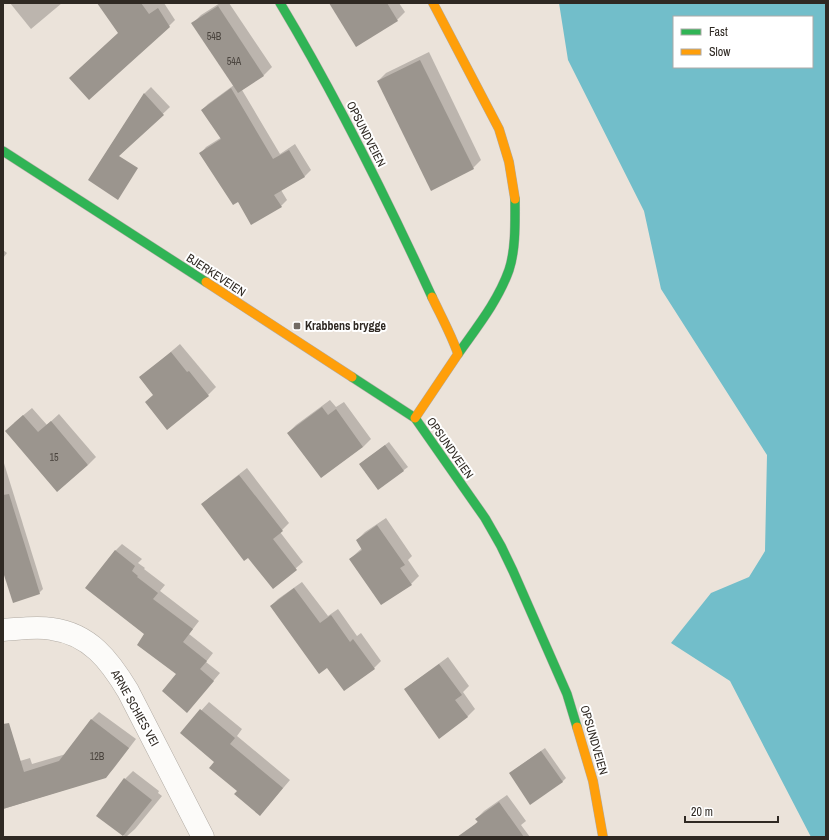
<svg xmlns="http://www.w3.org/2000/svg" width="829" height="840" font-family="'Archivo Narrow',sans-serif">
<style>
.water{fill:#72beca;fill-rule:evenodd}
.shadow{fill:#0003}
.building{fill:#9b958e}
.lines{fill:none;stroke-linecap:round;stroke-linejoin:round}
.street-casing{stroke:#b1aba4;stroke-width:23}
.fast-casing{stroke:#b1aba4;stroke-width:10}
.slow-casing{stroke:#b1aba4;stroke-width:10}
.street{stroke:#fcfbf9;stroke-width:22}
.fast{stroke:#30b455;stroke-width:9}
.slow{stroke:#ff9f0a;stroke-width:9}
.poi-dot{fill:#716a63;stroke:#fff;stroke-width:1.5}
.labels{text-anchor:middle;stroke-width:4;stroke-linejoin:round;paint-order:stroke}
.number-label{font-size:10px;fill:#4a443e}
.street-label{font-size:12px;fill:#2f2923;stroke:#fff}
.poi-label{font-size:12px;font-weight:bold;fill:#2f2923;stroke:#fff;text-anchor:start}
</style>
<rect width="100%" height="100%" fill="#ebe3da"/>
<path class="water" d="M559,3h267v834h-15l-81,-156 -59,-38 40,-50 38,-16 16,-26 2,-96 -106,-166 -17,-78 -76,-151zM674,17h138v50h-138z"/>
<g class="shadow">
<path d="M10,3h52l-31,26z"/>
<path d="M100,3h64l11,17 -6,6 -50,7z"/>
<path d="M220,3h9l43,64 -8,8 -22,15 38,64 15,-10 16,26 -6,6 -24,14 6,10 -6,6 -43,-5 -38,-47 6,-7 16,-10 -20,-27 6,-6 26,-19 -41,-62 8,-8z"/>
<path d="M331,3h68l6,9 -8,8z"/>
<path d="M429,52l52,108 -8,8 -95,-87 8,-8z"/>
<path d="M151,87l19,20 -65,62 -6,-5 46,-71z"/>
<path d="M3,250l4,3 -4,5z"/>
<path d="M180,344l36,43 -8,8 -54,-1 -14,-16z"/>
<path d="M330,400l6,7 8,-5 27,37 -8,8 -75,-14 8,-8z"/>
<path d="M32,408l15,17 12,-11 37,43 -8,8 -74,-42z"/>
<path d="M389,442l19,25 -30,22 -18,-25z"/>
<path d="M3,460l40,129 -4,4 -36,-25z"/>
<path d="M247,468l42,55 -9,9 23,30 -30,26 -25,-32 -46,-52 8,-7z"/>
<path d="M386,518l26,38 -4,4 11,16 -8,8 -61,-25 12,-11 -5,-8 8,-8z"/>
<path d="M122,544l20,15 -4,4 7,5 -1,1 21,16 -5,6 39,30 -10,13 24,19 -7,9 14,11 -33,39 -9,-38 -33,-40 -30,-83z"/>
<path d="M302,582l26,34 10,-7 19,27 4,-3 20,28 -7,7 -46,-2 -57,-60 7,-7z"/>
<path d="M448,657l21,29 -6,6 12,17 -8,8 -61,-27 8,-8z"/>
<path d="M209,702l33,27 -5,7 53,44 -22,26 -30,-15 -23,-29 -34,-29z"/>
<path d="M99,712l37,27 -22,29 -8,9 -103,32v-77l17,29 10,-3 2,6 34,-10 25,-34z"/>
<path d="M545,748l21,30 -4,4 -52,-9z"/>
<path d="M133,771l26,20 -1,2 4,3 -27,33 -9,8 -28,-22 27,-36z"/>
<path d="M507,795l19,26 -5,4 9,12h-51l-7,-9 6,-7 -2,-2 8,-8z"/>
</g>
<g class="building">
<path d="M97,3h44l8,11 9,-6 12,19 -81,73 -20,-22 49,-45z"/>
<path d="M329,3h58l11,18 -42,26z"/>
<path d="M218,6l46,70 -26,17 -47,-70z"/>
<path d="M420,60l54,109 -43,22 -54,-110z"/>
<path d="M231,88l42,71 16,-9 16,27 -31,18 8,12 -31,18 -13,-23 -5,3 -34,-52 22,-14 -20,-29z"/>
<path d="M144,93l20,22 -45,41 19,12 -20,32 -30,-20z"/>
<path d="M171,352l16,20 2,-1 20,25 -42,34 -22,-28 8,-7 -14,-18z"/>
<path d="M322,407l6,8 8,-6 27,38 -42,31 -34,-45z"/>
<path d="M23,415l15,17 13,-11 37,44 -31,27 -52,-61z"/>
<path d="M385,445l19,26 -26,19 -19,-26z"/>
<path d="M239,475l44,56 -10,8 24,31 -24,19 -25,-31 -4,3 -43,-57z"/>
<path d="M9,494l31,100 -27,9 -10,-31v-77z"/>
<path d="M377,525l28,40 -5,3 12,17 -31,20 -32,-46 13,-9 -6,-10z"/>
<path d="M115,550l20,16 -3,5 6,5 -1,1 21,16 -5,6 40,30 -10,13 24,19 -7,8 14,12 -27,32 -25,-22 14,-17 -39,-29 7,-11 -59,-46z"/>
<path d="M294,588l26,35 11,-8 19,27 3,-3 22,30 -31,22 -17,-23 -8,6 -49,-68z"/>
<path d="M439,664l23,31 -7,5 13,17 -29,22 -35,-50z"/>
<path d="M200,709l35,29 -5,6 53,44 -23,28 -26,-22 3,-3 -28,-23 5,-6 -34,-29z"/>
<path d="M91,719l38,29 -23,30 -103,31v-85l6,-1 15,49 35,-11z"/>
<path d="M541,751l22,31 -33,23 -21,-32z"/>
<path d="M124,778l28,22 -29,36 -27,-20z"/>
<path d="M499,802l25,35h-67l21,-15 -3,-3z"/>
</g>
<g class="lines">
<defs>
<path id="street" d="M3,630c16,-1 34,-4 49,-1 38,5 58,32 76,62l75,146"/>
<g id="fast">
<path d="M280,3c57,95 106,194 152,294"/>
<path d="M3,151l203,131"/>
<path d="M458,354c19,-27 40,-53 51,-84 7,-21 6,-49 6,-71"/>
<path d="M352,377l63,41 70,100 16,28 12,25 54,123 10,33"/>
</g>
<g id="slow">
<path d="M433,3l66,126 10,33 6,37"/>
<path d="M206,282l146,95"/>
<path d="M415,418l43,-64c-7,-20 -17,-38 -26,-57"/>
<path d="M577,727l16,54 10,56"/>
</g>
</defs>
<use href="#street" class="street-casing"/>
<use href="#fast" class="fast-casing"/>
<use href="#slow" class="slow-casing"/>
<use href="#street" class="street"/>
<use href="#fast" class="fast"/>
<use href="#slow" class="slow"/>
</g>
<rect class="poi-dot" x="293" y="322" width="8" height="8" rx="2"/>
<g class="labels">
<g class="number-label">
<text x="214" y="40">54B</text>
<text x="234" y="65">54A</text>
<text x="54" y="461">15</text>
<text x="97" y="760">12B</text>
</g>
<g class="street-label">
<text transform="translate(366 134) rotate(63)" y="4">OPSUNDVEIEN</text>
<text transform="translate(216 275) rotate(33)" y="4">BJERKEVEIEN</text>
<text transform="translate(450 448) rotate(55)" y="4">OPSUNDVEIEN</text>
<text transform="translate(135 708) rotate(61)" y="4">ARNE SCHIES VEI</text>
<text transform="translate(594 740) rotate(74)" y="4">OPSUNDVEIEN</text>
</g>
<g class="poi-label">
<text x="305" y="330">Krabbens brygge</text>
</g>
</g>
<rect width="829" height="840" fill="none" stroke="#2f2923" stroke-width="8"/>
<rect x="673" y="16" width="140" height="52" fill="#ffffff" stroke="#aca9a7"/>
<rect x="681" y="29" width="20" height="6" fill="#30b455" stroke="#aca9a7"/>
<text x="709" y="36" font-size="12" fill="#2f2923">Fast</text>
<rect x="681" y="49" width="20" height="6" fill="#ff9f0a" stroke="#aca9a7"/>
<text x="709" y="56" font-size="12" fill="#2f2923">Slow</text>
<path d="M685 816v6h93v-6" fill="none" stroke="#2f2923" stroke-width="2"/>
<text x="691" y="816" font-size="12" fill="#2f2923" stroke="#ffffff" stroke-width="3" paint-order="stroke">20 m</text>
</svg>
